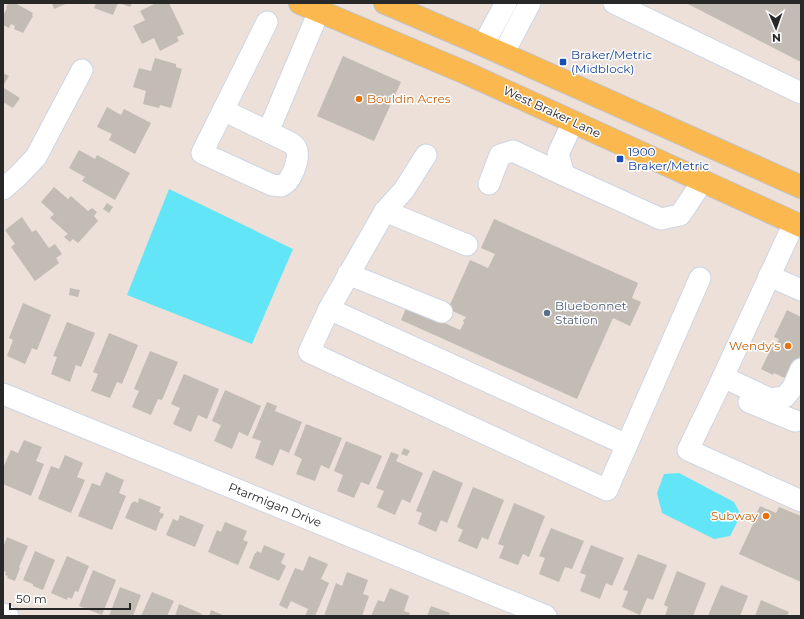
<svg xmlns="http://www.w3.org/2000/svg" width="804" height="619" font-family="Montserrat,sans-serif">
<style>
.water{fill:#62e6f7}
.building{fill:#c3bcb4}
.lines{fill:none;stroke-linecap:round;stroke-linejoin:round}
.minor-casing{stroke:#cdd5e3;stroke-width:23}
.major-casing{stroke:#c3c3c3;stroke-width:24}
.minor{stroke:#fff;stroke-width:21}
.major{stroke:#fab84f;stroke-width:22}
.transit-dot{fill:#1a4fb4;stroke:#fff;stroke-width:1.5}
.food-dot{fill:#e8710a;stroke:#fff;stroke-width:1.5}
.service-dot{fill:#5c6f8a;stroke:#fff;stroke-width:1.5}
.labels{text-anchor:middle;stroke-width:3;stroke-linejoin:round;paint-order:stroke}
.transit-label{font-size:12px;fill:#164399;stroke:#fff;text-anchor:start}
.food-label{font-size:12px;fill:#c56008;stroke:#fff;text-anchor:end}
.street-label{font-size:12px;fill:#282828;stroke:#fff}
.service-label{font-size:12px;fill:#4e5e75;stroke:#fff;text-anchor:start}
</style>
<rect width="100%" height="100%" fill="#ece0d8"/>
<g class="water">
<path d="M169,189l124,60 -41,95 -125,-49z"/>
<path d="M679,473l55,29 7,13 -11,21 -16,3 -52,-26 -5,-20 7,-19z"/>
</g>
<g class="building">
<path d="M8,3l2,1v-1h5l18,10 -1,2 1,1 -10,17 -9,-4 1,-3 -4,-2 -2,4 -6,-3v-9l4,-8h-1z"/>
<path d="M52,3h16l-14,6z"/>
<path d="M96,3h22l-5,12 -19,-7z"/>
<path d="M119,3h13l-2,4z"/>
<path d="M156,3h13l15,31 -7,3 2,4 -19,10 -6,-13 -12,6 -9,-18 12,-6 -5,-9z"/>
<path d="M686,3h115v59l-10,-5z"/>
<path d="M343,56l58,26 -27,59 -57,-25z"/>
<path d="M155,58l21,6v3l6,2 -11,39 -11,-3 -1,3 -16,-4 3,-13 -13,-4 6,-19 12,3z"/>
<path d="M3,73l6,3 -6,10z"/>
<path d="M4,88l16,10 -7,10 -10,-6z"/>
<path d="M107,107l14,8 3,-6 27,14 -16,31 -26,-14 3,-6 -15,-7z"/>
<path d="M79,150l16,9 2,-4 33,18 -15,27 -33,-19 3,-4 -16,-9z"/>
<path d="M54,187l14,12 3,-3 17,15 4,-3 5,4 -3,4 4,5 -20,22 -5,-4 -3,3 -6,-5 4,-3 -18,-16 4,-4 -13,-12z"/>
<path d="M107,203l6,4 -4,6 -6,-4z"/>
<path d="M22,217l10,15 4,-2 13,18 6,-4 7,10 -6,4 3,5 -24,18 -24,-34 4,-3 -10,-14z"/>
<path d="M494,219l144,64 -6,15 9,4 -11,24 -17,-8 -36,81 -176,-79 6,-14 53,24 4,-7 -1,-3 2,-1 1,-2 -18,-8 22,-49 18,8 7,-14 -14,-6z"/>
<path d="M70,288l10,2 -2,7 -9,-2z"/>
<path d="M23,303l28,12 -14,35 -5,-2 -7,16 -18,-8 6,-16 -4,-2z"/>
<path d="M787,310l14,7v37l-12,26 -15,-7 -1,2 -12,-6 11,-22 2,1 5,-9 -5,-2z"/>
<path d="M67,322l28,11 -14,34 -5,-2 -6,17 -19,-8 6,-17 -4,-1z"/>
<path d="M109,333l29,12 -16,39 -5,-2 -7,16 -19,-7 7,-17 -5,-2z"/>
<path d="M150,351l28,11 -16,38 -4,-1 -7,16 -19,-8 7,-16 -5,-2z"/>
<path d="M184,374l35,15 -12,30 -9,-4 -7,17 -18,-8 7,-16 -9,-4z"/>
<path d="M225,390l36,16 -13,30 -9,-4 -7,17 -18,-8 7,-16 -9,-4z"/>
<path d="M267,402l10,4 -2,5 27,11 -13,31 -9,-4 -7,17 -18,-8 6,-17 -9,-3z"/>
<path d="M306,424l36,14 -13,31 -8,-4 -6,16 -19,-7 6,-15 -8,-4z"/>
<path d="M24,440l18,7 -6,14 8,3 -13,32 -28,-12v-16l8,-18 7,3z"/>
<path d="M346,441l36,15 -13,29 -8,-3 -7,16 -17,-7 6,-16 -9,-4z"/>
<path d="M404,448l6,3 -3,5 -6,-2z"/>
<path d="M391,452l8,3 -3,6 27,12 -13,30 -8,-4 -7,16 -18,-8 7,-16 -8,-3z"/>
<path d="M65,455l18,8 -6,14 8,3 -14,33 -33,-14 13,-33 8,3z"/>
<path d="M433,470l30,13 -16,40 -6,-3 -5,12 -18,-8 4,-11 -6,-2z"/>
<path d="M106,472l18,8 -5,13 7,3 -14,34 -34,-14 14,-33 8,3z"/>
<path d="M473,487l31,13 -16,40 -6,-3 -5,12 -19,-8 5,-11 -6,-3z"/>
<path d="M139,498l22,9 -2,5 5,2 -2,5 -1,-1 -5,13 -31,-13 7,-16 1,1 1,-2 4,2z"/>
<path d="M514,503l31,13 -16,41 -6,-3 -5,11 -19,-7 5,-12 -6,-2z"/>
<path d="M760,506l16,7 3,-6 22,9v66l-62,-28 15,-32 -1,-1z"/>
<path d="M180,515l24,10 -9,22 -29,-12 7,-16 5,2z"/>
<path d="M225,522l22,9 -4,9 5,2 -10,23 -30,-13 9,-22 4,2z"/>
<path d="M551,528l33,13 -12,28 -7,-2 -6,15 -20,-8 6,-16 -6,-2z"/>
<path d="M7,537l21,9 -9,21 1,1 -5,13 -8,-3 1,-2 -3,-1 1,-3 -3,-1v-24z"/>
<path d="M264,545l21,9 -4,9 5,3 -7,15 -30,-13 6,-15h1l1,-2 4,2z"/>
<path d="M591,545l33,13 -12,28 -6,-3 -6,16 -20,-8 6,-16 -6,-2z"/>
<path d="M35,551l20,9 -12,30 -10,-4v-2l-10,-4z"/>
<path d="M638,554l29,11 -14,35 -6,-2 -7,17 -18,-8 6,-16 -5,-1z"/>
<path d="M67,556l22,10 -11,26 -3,-1 -3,8 -4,-2 -1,3 -16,-7z"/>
<path d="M309,556l19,8 -7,15 8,4 -14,33h-10l3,-7 -17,-8 -4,8 -8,-4 16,-37 8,3z"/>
<path d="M93,570l23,10 -14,35 -23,-9z"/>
<path d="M677,571l29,12 -13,33 -5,-1 -1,1h-22l3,-9 -4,-2z"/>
<path d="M347,572l21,8 -5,14 6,2 -7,20h-38l12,-33 6,3z"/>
<path d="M721,585l27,11 -8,20h-32z"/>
<path d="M120,587l21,8 -8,21h-24z"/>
<path d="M390,588l19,8 -5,15 6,2 -1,3h-38l7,-16 6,2z"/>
<path d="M152,592l22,9 -7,15h-26z"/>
<path d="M761,600l28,12 -2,4h-32z"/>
<path d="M179,604l23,10 -1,2h-26z"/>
<path d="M431,606l19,7 -1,3h-22z"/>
<path d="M211,610l14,6h-16z"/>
</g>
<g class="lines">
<defs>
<g id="minor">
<path d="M614,3l187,90"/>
<path d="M483,45l23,-42"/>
<path d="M503,54l27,-51"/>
<path d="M223,110l68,33c3,2 5,4 6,7 2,10 -5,32 -16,36 -3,0 -6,-1 -9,-1l-70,-32 65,-131"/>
<path d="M573,122l-15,32 6,21 97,44 19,-4 23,-34"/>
<path d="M268,132l51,-121"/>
<path d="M426,155l-22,35 -19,21 -56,98 -20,43 298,138 93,-212"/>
<path d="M489,184l11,-29 13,-4 51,24"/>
<path d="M3,189l15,-13 18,-19 46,-87"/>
<path d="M385,211l82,34"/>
<path d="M794,223l-76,165 -30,62 113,51"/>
<path d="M348,274l94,38"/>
<path d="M769,276l32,14"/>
<path d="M329,309l298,136"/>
<path d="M723,377l47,22 15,-2 8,-10 8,-18"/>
<path d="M3,394l543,222"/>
<path d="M749,402l46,19"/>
<path d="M3,614l5,2"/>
</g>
<g id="major">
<path d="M300,3l166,70 335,153"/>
<path d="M385,3l98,42 318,142"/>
</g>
</defs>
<use href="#minor" class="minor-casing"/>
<use href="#major" class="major-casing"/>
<use href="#minor" class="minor"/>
<use href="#major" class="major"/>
</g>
<g class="transit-dot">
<rect x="559" y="58" width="8" height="8" rx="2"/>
<rect x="616" y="155" width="8" height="8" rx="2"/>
</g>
<g class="food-dot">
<circle cx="359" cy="99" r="4"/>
<circle cx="788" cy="346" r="4"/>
<circle cx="766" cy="516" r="4"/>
</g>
<circle class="service-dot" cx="547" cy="313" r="4"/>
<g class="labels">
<g class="transit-label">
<text x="571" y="59">Braker/Metric<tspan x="571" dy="14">(Midblock)</tspan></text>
<text x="628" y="156">1900<tspan x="628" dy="14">Braker/Metric</tspan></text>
</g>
<g class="food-label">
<text x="367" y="103" text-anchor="start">Bouldin Acres</text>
<text x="780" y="350">Wendy's</text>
<text x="758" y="520">Subway</text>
</g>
<g class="street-label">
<text transform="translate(552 112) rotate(25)" y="4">West Braker Lane</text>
<text transform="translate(275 505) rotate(22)" y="4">Ptarmigan Drive</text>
</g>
<g class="service-label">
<text x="555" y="310">Bluebonnet<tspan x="555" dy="14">Station</tspan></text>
</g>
</g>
<rect width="804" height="619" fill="none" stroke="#282828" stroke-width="8"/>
<g transform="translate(776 28) rotate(178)" stroke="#ffffff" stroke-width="3" paint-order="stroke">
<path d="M0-3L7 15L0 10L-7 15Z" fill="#282828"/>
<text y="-6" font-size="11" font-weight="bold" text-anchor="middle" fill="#282828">N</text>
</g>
<path d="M10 603v6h120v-6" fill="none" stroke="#282828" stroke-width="2"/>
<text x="16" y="603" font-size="12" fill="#282828" stroke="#ffffff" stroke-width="3" paint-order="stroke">50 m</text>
</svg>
